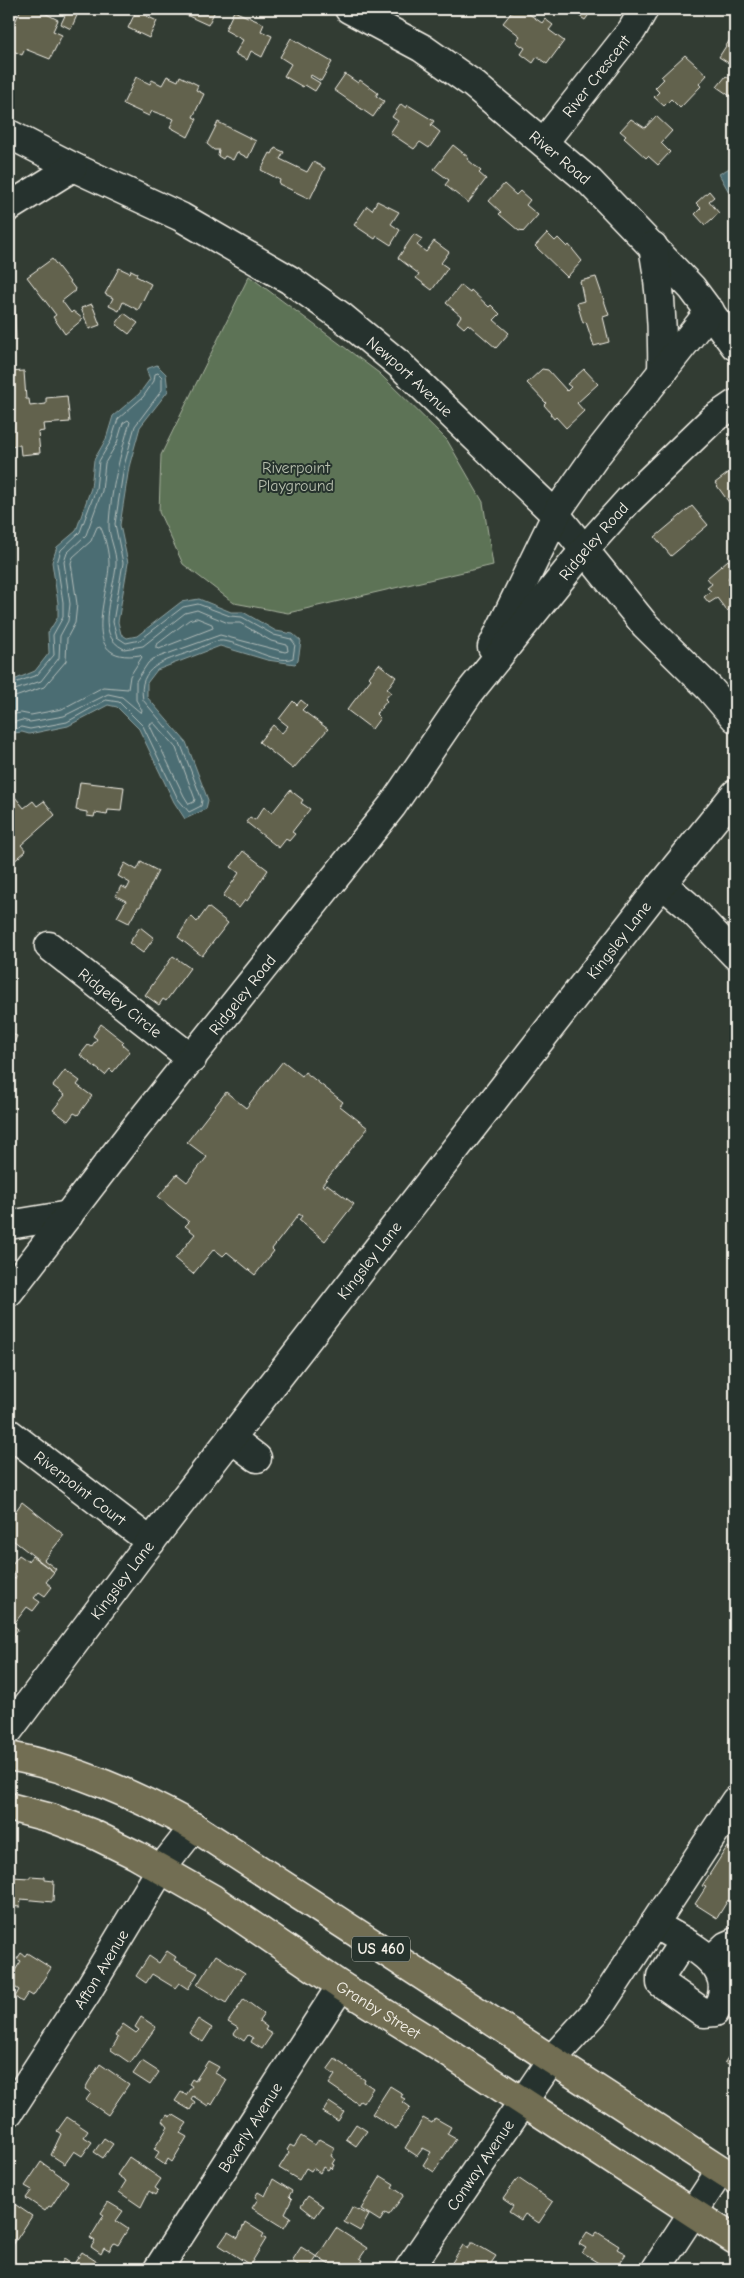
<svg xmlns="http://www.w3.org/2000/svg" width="744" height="2278" font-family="'Comic Neue',sans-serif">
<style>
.green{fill:#5d7356;stroke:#a8b29f}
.water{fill:#4c6d73;stroke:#8fa2a2}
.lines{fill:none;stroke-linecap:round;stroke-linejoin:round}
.shore{stroke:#b1bcb9;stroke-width:1}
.building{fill:#62624d;stroke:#f4f1e8}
.minor-casing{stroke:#f4f1e8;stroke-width:31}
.major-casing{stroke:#f4f1e8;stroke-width:31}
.minor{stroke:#26332d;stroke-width:28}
.major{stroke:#726e52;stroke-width:28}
.labels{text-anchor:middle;stroke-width:4;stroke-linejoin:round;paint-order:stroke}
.shield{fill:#26332d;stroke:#b6b8b0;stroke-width:1}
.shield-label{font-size:15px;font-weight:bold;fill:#f4f1e8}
.street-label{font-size:16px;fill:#f4f1e8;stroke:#26332d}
.park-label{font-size:16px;fill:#b8bfae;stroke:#26332d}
</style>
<rect width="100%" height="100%" fill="#323c33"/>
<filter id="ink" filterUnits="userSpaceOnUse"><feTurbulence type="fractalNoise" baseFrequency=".02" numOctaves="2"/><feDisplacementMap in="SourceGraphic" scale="10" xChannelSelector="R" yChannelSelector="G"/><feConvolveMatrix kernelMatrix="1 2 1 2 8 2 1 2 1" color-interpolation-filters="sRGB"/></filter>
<g filter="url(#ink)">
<path class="green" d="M249,276l130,97 68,67 36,62 10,63 -205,48 -54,-10 -51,-39 -24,-52 2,-57z"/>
<g class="water">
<path d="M735,165v38l-16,-29z"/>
<path d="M157,365l9,9 2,17 -28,36 -11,40 -9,58 8,38 -10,59 3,12 6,4 10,-2 44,-34 18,-3 32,13h12l33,19 17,3 8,7 -3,20 -3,3 -28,-4 -47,-14 -63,24 -10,13v14l39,45 22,58 -2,9 -21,10 -11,-17 -35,-73 -22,-22 -9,-2 -40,21 -39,8 -7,-2 -8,1 -5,4v-55l26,-11 14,-18 -1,-20 10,-16v-14l-6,-41 5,-15 19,-16 15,-43 3,-28 12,-21 7,-23 26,-22 11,-15 -4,-10z"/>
</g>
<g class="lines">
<g class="shore">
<path d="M197,618l15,6 1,4 -54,21 -3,-1v-3l33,-25z"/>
<path d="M9,685l28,-10 17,-20 -1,-20 10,-18v-15l-6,-39 4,-13 19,-18 16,-43 3,-28 12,-20 7,-22 25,-22 11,-16 1,-7 3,-1 4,4v13l-27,36 -11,40 -9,58 8,39 -10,59 4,15 9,6 14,-3 43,-33 15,-3 32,12 12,1 32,18 17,4 4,5 -2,14c-17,8 -56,-19 -74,-17 -9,1 -20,8 -29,11 -25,9 -53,14 -47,48l38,45 21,55 -1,6 -12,6 -11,-13 -35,-73 -24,-24 -13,-2 -39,22 -37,7 -9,-2 -12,4"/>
<path d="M9,692l32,-11 18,-23 1,-22 8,-15 2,-17 -6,-42 3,-9 19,-18 16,-44 3,-28 12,-20 6,-20 5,-3 2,2c-10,33 -19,68 -21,101 -1,14 8,28 7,42 -1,25 -24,69 8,84l19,-3 42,-33 12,-3 31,13h12l31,18 16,4 1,6 -3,1 -65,-17 -67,24 -5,4 -12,18v19l6,10 -1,3 -19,-16 -14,-3 -44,22 -34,6 -8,-2 -13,4"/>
<path d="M9,699l35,-12 22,-26 1,-23 8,-15 2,-19 -6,-41 2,-6 18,-16 6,-14 3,-1c5,10 9,27 9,38 0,31 -32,101 31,91l2,2 -12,19 -2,13 -25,-2 -41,22 -31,6 -10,-2 -12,2"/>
<path d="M151,723h3l22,25 19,51 -1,3 -5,2 -5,-8 -34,-70z"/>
</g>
</g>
<g class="building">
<path d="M21,9h16l21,11 -5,11 9,4 -12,24 -25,-10 -3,6 -13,-6v-14z"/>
<path d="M68,9l10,4 -7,16 -10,-5z"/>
<path d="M173,9h43l-8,16z"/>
<path d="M514,9h8l20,14 3,-4 8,6 -4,5 15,11 -17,23 -10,-7 -4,6 -12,-9 4,-6 -9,-6 4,-6 -17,-13z"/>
<path d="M569,9h24l-8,11z"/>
<path d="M136,11l21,10 -8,17 -21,-10z"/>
<path d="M234,11l30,13 -3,7 11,5 -10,21 -11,-6 -4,9 -12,-6 8,-14 -18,-10z"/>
<path d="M291,38l41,24 -11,19 -10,-6 -1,2 10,6 -5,8 -10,-6 -2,2 -19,-11 7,-12 -11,-7z"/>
<path d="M731,38l4,2v27l-16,-10z"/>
<path d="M685,55l22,20 -8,9 2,2 -21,22 -9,-9 -7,7 -10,-9 5,-5 -4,-4 9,-9 -3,-2z"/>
<path d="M345,74l13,9 2,-3 18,13 -2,3 8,5 -11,16 -39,-27z"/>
<path d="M167,76l11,5 2,-5 18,9 -2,5 8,4 -11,23 4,2 -9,18 -18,-10 4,-8 -22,-8 -3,5 -26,-12 13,-27 14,7 2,-4 10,5z"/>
<path d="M726,76l9,7v6l-5,7 -13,-9z"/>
<path d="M401,104l5,4 2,-3 26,16 -3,4 9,7 -11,16 -9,-6 -6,7 -24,-16 8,-12 -6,-4z"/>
<path d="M656,116l16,15 -11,12 9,9 -12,13 -10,-9 -2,2 -22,-20 2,-2 -6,-5 11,-12 14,9z"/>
<path d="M218,122l38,19 -8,17 -11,-6 -4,8 -8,-4 -2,3 -5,-3 1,-6h-5l-7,-6z"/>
<path d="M453,145l15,12 -1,2 14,12 -2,2 7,6 -18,24 -23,-18 4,-5 -15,-11z"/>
<path d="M275,148l9,4 -4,7 27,13 6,-10 12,6 -15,31 -31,-15 1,-4 -19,-10 9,-17 2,1z"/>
<path d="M504,184l12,11 4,-4 10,9 -4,5 12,10 -15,17 -2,-2 -2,1 -20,-17 2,-2 -12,-11z"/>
<path d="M709,191l5,6 -5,4 10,12 -14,12 -10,-11 6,-6 -5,-5z"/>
<path d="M377,201l22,11 -8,12 9,6 -9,15 -14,-9 -2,3 -21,-14 13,-19 5,4z"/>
<path d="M547,233l8,8 3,-3 9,9 2,-2 13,16 -15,16 -32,-31z"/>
<path d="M414,234l8,5 -5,6 9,7 8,-11 15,11 -8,11 7,5 -16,22 -16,-12 3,-4 -21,-16z"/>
<path d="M52,259l24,31 -14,11 9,12 2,-2 10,8 -18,15 -12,-17 3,-2 -29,-38z"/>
<path d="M119,268l11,5 1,-3 6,3 -1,3 15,8 -13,26 -15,-8 -4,9 -10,-5 4,-8 -8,-4z"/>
<path d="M596,277l13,38 -6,2 6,25 -15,4 -8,-24 -3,1 -6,-20 7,-2 -4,-20z"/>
<path d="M461,285l9,7 1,-2 18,17 2,-2 9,9 -6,6 15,13 -13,15 -28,-24 -4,4 -7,-6 4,-6 -15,-13z"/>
<path d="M9,286h5l2,54h-7z"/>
<path d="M92,304l8,21 -11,4 -8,-21z"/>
<path d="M124,313l14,10 -9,11 -13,-10z"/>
<path d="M542,369l6,1 19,21 4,-4 -4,-3 17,-15 14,15 -21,19 7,8 -18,17 -10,-11 -2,2 -4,-5 1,-1 -7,-8 2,-2 -19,-20z"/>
<path d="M24,371l2,28h3l1,7 16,-2v-6l21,-2 3,26 -27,2 1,7 -6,1 2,21 -19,2 -1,-10 -9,1 -2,-74z"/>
<path d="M735,468v38l-2,2 -18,-25z"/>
<path d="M692,506l16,19 -37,31 -16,-19z"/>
<path d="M728,560l7,8v4l-7,6 7,8v9l-3,3 3,6 -8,7 -10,-13 -8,5 -5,-6 7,-6 -4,-3 5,-4 -5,-6z"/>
<path d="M379,664l17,13 -9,12 4,3 -6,7 2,2 -11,13 4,4 -8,11 -25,-19 24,-31 -2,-2z"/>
<path d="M301,700l6,5 -5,5 26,19 -35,40 -34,-27 14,-17 9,8 6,-7 -9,-7 14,-18 4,4z"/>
<path d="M80,782l44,5 -3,24 -13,-1 -1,5 -12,-2 -1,4 -7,-1v-4l-11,-2z"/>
<path d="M290,790l13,10 -2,3 9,6 -18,23 3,2 -6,7 -3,-2 -7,9 -33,-26 4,-5 5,3 9,-13 8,6z"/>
<path d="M15,797l9,11 9,-7 4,5 7,-5 11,14 -34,30 5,6 -14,12 -3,-3v-60l1,1z"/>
<path d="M243,851l25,19 -21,31 -2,-1 -6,8 -16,-12 16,-23 -8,-6z"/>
<path d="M141,862l17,9 -18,36h-2l-9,16 -12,-6 9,-16 -10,-5 5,-10 6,3 3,-6 -12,-7 7,-13 12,7z"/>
<path d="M208,907l20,16 -26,33 -24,-19 13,-21 6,6z"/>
<path d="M140,927l14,11 -11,15 -14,-10z"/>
<path d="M173,956l17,12 -24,33 -3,-2 -4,6 -14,-10z"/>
<path d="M101,1024l23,18 -2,2 8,7 -17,21 -3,-3 -5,6 -25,-20 8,-10 3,2 6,-8 -4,-3z"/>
<path d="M9,1033l8,3 -7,15 -1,-1z"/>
<path d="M283,1061l19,15 3,-4 38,30 -3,4 28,22 -46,57 3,2 2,-3 27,20 -29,37 -26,-21 3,-4 -3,-2 -27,35 2,2 -19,24 -28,-23 -4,4 -9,-7 -21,25 -18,-15 20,-25 -10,-8 4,-4 -31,-25 19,-23 10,8 20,-25 -20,-15 39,-50 20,16z"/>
<path d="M65,1070l15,11 -3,4 15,11 -14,19 -4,-2 -6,8 -15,-11 12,-15 -12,-9z"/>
<path d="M22,1502l42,33 -20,25 12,9 -2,3 -45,-35v-30l6,5z"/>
<path d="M19,1555l9,6 4,-5 22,16 -8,10 6,5 -7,9 -6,-4 -5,6 6,4 -7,9 -6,-4 -14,18 5,4 -7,10 -2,-2v-62l6,4 1,-3 -7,-8z"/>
<path d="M735,1842v62l-7,-4 -11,18 -22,-14 11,-17 -4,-1 25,-39 4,2z"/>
<path d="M30,1876l15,1v3l9,1 -1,21 -32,-3 -1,8 -11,-1 2,-29 19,1z"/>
<path d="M167,1951l9,6 -2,3 24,13 -10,16 -9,-6 -4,5 -23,-14 -6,9 -10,-7 13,-20 10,7z"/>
<path d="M21,1953l4,3 2,-3 24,15 -18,28 -5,-3 -6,9 -7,-5 4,-7 -10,-7v-3l12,-19 -4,-2z"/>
<path d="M216,1955l29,18 -19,30 -29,-18z"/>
<path d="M244,1999l20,15 -5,7 8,6 -2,3 7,4 -10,15 -11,-7 2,-4 -5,-3 -4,6 -10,-7 4,-6 -10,-6z"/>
<path d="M141,2017l15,10 -26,36 -19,-13 7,-12 -3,-2 8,-12 13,9 3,-3 -4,-3z"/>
<path d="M198,2019l14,9 -9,14 -14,-9z"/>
<path d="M735,2047v21l-10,-6z"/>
<path d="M335,2059l30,21 -1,2 9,6 -10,15 -3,-2 -2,3 -29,-20 6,-9 -8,-5z"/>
<path d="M142,2061l17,11 -9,13 -17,-11z"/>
<path d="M208,2061l11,6 -4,6 12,7 -15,25 -2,-2 -2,3 -15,-10 -2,3 4,3 -5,8 -15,-9 6,-9 5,3 6,-9 -3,-2 3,-5 3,2z"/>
<path d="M100,2064l29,20 -21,31 -22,-15 5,-7 -6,-4 3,-6z"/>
<path d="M390,2086l13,8 -2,3 4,2 -2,3 7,5 -14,22 -24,-15z"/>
<path d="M329,2102l15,10 -6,9 -15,-9z"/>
<path d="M172,2114l15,9 -7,10 7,4 -15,25 -4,-3 -3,6 -10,-7 4,-6 -5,-3 14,-22 -5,-6 4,-6 3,2z"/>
<path d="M67,2117l21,14 -4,6 8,5 -10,14 -8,-5 -9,13 -14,-9 10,-21 -4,-3z"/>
<path d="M423,2118l9,5 3,-5 16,9 -4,7 9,5 -22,33 -11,-7 8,-13 -8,-4 -6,8 -12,-8z"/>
<path d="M356,2124l11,7 -11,15 -10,-7z"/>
<path d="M301,2136l14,9 4,-6 16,9 -4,8 4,3 -3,5 2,1 -2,4 -2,-2 -2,3 -5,-3 -3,6 -7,-5 -2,3 -5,-3 -7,12 -20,-12 10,-16 -2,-2 3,-5 4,2z"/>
<path d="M104,2138l9,6 -10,14 -9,-6z"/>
<path d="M129,2157l32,22 -6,9 3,2 -3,5 -6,-4 -8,16 -22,-15 7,-11 -9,-6z"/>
<path d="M41,2162l27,19 -17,26 -2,-1 -4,5 -19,-13 6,-8 -7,-4z"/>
<path d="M381,2176l13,8 -2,3 12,8 -15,20 -4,-2 -5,8 -19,-12z"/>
<path d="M518,2178l35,24 -14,21 -14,-9 -4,6 -12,-8 4,-6 -10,-7z"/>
<path d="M273,2179l19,12 -3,5 3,3 -7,14 6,4 -7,11 -32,-20 6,-9 -3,-2 3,-5 7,4z"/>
<path d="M308,2196l15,10 -8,11 -14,-11z"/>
<path d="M108,2202l15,9 -7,10 12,8 -10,16 -4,-2 -5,8 -5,-3 -3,6 -10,-7 4,-6 -5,-3 14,-23 -3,-2z"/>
<path d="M13,2203l19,13 -21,32 -2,-2v-37z"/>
<path d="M352,2207l17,8 -9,16 -16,-9z"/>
<path d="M245,2222l19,12 -2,3 4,2 -16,26 -31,-20 9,-13 10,6z"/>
<path d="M336,2228l31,20 -7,10 3,2 -4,7 -3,-2 -3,4h-17l-19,-12z"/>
<path d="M587,2232l7,4 3,-4 22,14 -2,3 9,5 -11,14 -8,-4 -2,3 -23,-14 4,-5 -7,-4z"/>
<path d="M471,2243h3l22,13 -9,13h-33l2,-2 -5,-3 12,-19 5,4z"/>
<path d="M301,2247l16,10 -8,12h-5l-12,-8z"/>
<path d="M82,2252l23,15 -1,2h-46l6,-10 9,6z"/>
</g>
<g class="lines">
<defs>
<g id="minor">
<path id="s1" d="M349,9l73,39 51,36 117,98 102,106 43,58"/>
<path id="s2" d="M9,134l64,33 108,50 109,63 52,37 57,47 158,152 88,109 65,64 25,29"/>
<path id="s3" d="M544,142l88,-112 12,-21"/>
<path d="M9,207l64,-40"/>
<path d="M653,246c8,43 10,83 9,127"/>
<path d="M492,647l68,-140 37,-53 113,-143"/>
<path d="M662,884l24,20 49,51"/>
<path id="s4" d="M49,946l143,113"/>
<path d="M9,1225l60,-10"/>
<path id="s5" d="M9,1292l120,-156 263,-330 77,-113 115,-143 44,-49 85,-82 22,-15"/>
<path id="s6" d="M9,1433l142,109"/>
<path d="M231,1438l26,20"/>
<path id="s7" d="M9,1730l129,-172 262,-338 262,-336 73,-90"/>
<path d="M654,1924c32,20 90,41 61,88l-11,1 -43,-30v-7l22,-34"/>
<path d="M712,1959l14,-13 9,-4"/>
<path id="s8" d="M9,2112l78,-120 74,-123 33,-42"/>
<path id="s9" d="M158,2269l183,-283"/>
<path id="s10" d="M409,2269l143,-210 46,-50 137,-208"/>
<path d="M656,2269l65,-99"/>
</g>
<g id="major">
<path d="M9,1756c66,12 126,39 185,71l541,352"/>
<path id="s11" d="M9,1807l42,11 40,15 45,22 77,44 128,87 103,64 291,190"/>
</g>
</defs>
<use href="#minor" class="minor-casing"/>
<use href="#major" class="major-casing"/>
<use href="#minor" class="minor"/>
<use href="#major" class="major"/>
</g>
</g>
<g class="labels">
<rect class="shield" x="352" y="1936.5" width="58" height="25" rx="4"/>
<g class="shield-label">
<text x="381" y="1954">US 460</text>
</g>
<g class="street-label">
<text dy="6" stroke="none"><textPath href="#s3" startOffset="84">River Crescent</textPath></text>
<text dy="6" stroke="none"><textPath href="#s1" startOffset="259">River Road</textPath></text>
<text dy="6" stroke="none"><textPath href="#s2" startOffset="471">Newport Avenue</textPath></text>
<text dy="6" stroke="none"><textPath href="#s5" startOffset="952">Ridgeley Road</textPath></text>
<text dy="6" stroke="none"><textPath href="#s7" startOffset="998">Kingsley Lane</textPath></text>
<text dy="6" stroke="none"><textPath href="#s5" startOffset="378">Ridgeley Road</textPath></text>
<text dy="6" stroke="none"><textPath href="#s4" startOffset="91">Ridgeley Circle</textPath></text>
<text dy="6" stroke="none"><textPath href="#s7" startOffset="592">Kingsley Lane</textPath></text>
<text dy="6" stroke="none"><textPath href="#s6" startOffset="90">Riverpoint Court</textPath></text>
<text dy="6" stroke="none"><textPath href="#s7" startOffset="188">Kingsley Lane</textPath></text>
<text dy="6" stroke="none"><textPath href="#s8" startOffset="170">Afton Avenue</textPath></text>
<text dy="6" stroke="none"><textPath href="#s11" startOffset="424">Granby Street</textPath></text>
<text dy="6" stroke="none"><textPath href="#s9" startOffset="169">Beverly Avenue</textPath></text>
<text dy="6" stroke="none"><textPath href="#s10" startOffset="126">Conway Avenue</textPath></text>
</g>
<g class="park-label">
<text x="296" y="473">Riverpoint<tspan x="296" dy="18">Playground</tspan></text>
</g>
</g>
<rect width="744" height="2278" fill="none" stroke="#26332d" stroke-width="30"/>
<rect x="15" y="15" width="714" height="2248" fill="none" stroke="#f4f1e8" stroke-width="2" filter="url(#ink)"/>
</svg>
